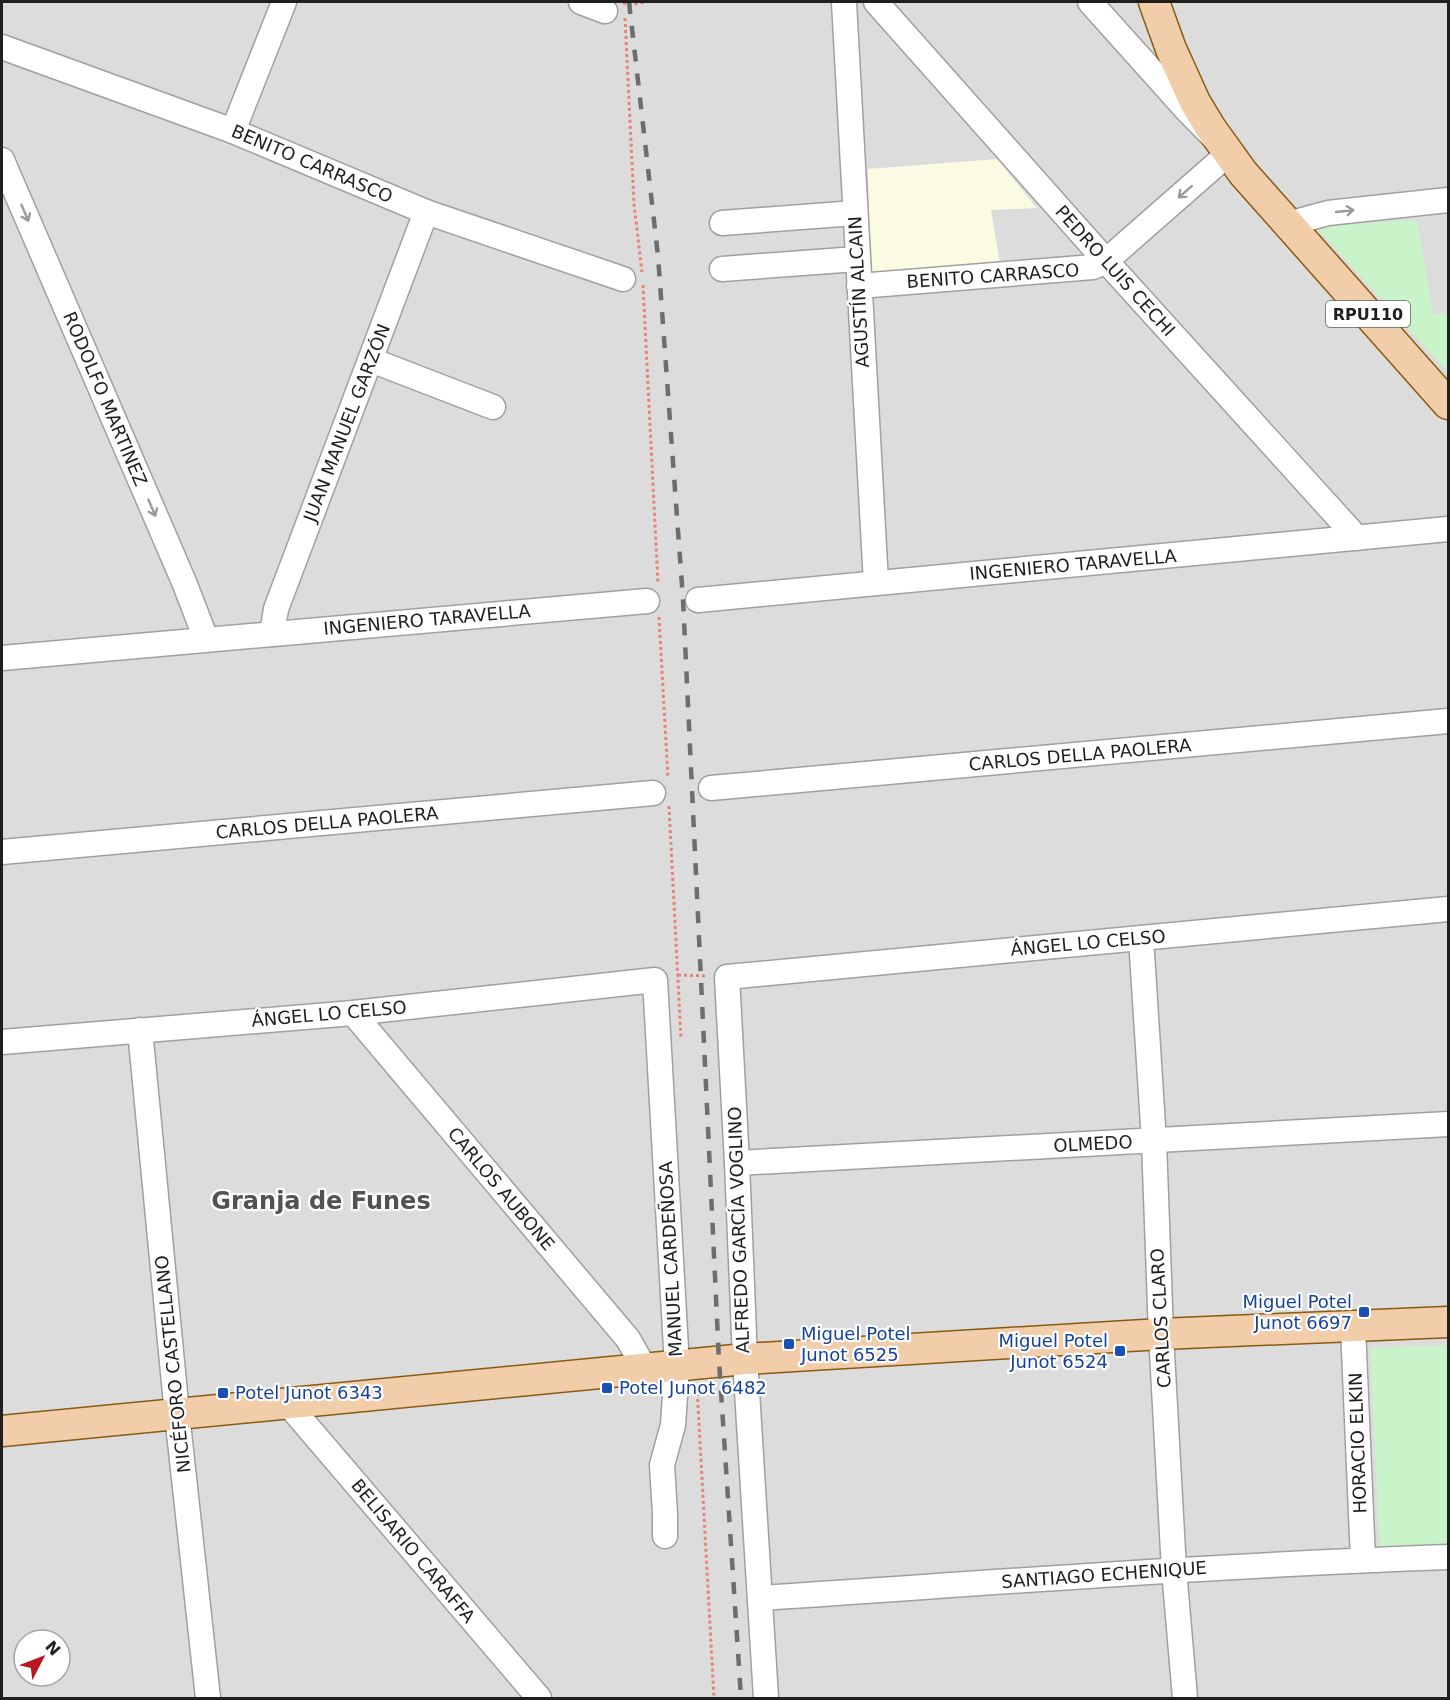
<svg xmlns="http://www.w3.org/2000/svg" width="1450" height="1700" font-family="'DejaVu Sans',sans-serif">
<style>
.residential{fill:#dddcdc;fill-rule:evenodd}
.education{fill:#fbfae3}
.park{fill:#c9f3c9}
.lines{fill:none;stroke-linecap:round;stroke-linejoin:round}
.minor-casing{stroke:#a0a0a0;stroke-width:27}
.major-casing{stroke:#895a11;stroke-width:33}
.path{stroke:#ea807c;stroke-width:3;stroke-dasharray:3 3;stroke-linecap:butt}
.minor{stroke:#fff;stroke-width:24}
.major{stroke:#f1cda9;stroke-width:30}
.rail{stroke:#6d6d6d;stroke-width:4.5;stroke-dasharray:12 12;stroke-linecap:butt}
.oneway{stroke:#9a9a9a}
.transit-dot{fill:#1a4fb4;stroke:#fff;stroke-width:2}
.labels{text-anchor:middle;stroke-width:4.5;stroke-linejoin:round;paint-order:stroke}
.shield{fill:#fff;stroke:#626262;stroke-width:1.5}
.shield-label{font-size:16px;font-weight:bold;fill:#1f1f1f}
.street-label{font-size:18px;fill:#1f1f1f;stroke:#fff}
.transit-label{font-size:18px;fill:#164399;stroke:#fff;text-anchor:start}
.district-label{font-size:24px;font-weight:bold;fill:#525252;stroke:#fff}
</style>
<rect width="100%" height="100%" fill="#efebe7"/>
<path class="residential" d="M2,2h1446v1696h-1446zM24,1640h36v36h-36z"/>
<path class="education" d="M997,159l40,49 -46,2 9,53 -130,12 -2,-106z"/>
<g class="park">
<path d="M1417,220l16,94 15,-1v59l-133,-146z"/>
<path d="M1448,1345v205l-68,3 -10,-205z"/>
</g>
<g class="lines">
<defs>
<g id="minor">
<path d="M581,2l24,9"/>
<path d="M844,2l32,581"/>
<path d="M876,2l230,259 251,277"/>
<path d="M2,47l231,84 193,81 197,67"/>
<path d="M233,131l51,-129"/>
<path d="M2,160l182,422 22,57"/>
<path d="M722,223l133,-10"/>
<path d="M1288,224l40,-11 120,-13"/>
<path d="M722,269l135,-10"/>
<path d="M859,286l234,-19 13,-6 123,-108 -44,-45 -95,-106"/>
<path d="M371,360l122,47"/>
<path d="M698,600l750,-71"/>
<path d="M272,634l4,-25 150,-397"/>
<path d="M2,658l645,-57"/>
<path d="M711,788l737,-67"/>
<path d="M2,852l651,-59"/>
<path d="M1141,938l13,203 7,193 13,236 11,128"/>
<path d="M353,1013l275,326 17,30"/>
<path d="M140,1030l37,384 31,284"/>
<path d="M2,1042l351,-29 302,-33 22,386 -4,59 -11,40 3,49v22"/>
<path d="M737,1163l711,-39"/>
<path d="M1353,1327l10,233"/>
<path d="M288,1404l251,294"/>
<path d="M760,1598c229,-15 459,-33 688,-41"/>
<path d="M766,1698l-21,-339 -8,-196 -10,-186 721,-68"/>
</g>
<g id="major">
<path d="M1154,2l17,47 24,53 15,25 33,46 205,231"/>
<path d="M2,1431l743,-72 416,-25 287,-12"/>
</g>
</defs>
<use href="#minor" class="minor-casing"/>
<use href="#major" class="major-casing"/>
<g class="path">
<path d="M623,3l6,2 17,-3"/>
<path d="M625,18l9,186 8,68"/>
<path d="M643,285l15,299"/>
<path d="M659,617l9,161"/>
<path d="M669,806l12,233"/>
<path d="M678,975l30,1"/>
<path d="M697,1387l17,311"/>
</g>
<use href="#minor" class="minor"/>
<use href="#major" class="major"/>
<path class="rail" d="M629,2l29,254 25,343 36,762 22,337"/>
</g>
<defs><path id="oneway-shaft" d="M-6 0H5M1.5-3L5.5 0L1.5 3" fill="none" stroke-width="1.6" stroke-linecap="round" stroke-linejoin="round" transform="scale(1.5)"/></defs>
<g class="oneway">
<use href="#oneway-shaft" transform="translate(1185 192) rotate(139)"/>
<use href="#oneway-shaft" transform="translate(1345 211) rotate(-6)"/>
<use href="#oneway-shaft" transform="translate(25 213) rotate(67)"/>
<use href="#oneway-shaft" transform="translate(152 508) rotate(67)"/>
</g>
<g class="transit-dot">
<rect x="1358" y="1306" width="12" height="12" rx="3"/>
<rect x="783" y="1338" width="12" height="12" rx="3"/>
<rect x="1114" y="1345" width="12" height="12" rx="3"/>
<rect x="601" y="1382" width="12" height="12" rx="3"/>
<rect x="217" y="1387" width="12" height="12" rx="3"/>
</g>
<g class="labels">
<rect class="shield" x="1326" y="301" width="84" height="26" rx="4.5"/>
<g class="shield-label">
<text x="1368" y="320">RPU110</text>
</g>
<g class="street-label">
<text transform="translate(312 164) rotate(23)" y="6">BENITO CARRASCO</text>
<text transform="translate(1115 271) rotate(48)" y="6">PEDRO LUIS CECHI</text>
<text transform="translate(993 276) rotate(-4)" y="6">BENITO CARRASCO</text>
<text transform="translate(859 292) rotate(-93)" y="6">AGUSTÍN ALCAIN</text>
<text transform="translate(105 399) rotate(67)" y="6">RODOLFO MARTINEZ</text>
<text transform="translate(347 423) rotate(-69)" y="6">JUAN MANUEL GARZÓN</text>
<text transform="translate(1073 565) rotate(-5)" y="6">INGENIERO TARAVELLA</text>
<text transform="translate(427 620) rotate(-5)" y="6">INGENIERO TARAVELLA</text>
<text transform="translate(1080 755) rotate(-5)" y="6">CARLOS DELLA PAOLERA</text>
<text transform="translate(327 823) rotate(-5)" y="6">CARLOS DELLA PAOLERA</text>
<text transform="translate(1088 943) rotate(-5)" y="6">ÁNGEL LO CELSO</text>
<text transform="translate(329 1014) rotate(-5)" y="6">ÁNGEL LO CELSO</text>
<text transform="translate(1093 1144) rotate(-3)" y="6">OLMEDO</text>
<text transform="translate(501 1189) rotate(50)" y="6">CARLOS AUBONE</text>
<text transform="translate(739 1230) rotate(-92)" y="6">ALFREDO GARCÍA VOGLINO</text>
<text transform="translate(671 1259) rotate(-93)" y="6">MANUEL CARDEÑOSA</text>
<text transform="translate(1161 1318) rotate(-93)" y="6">CARLOS CLARO</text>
<text transform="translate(173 1364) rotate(-96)" y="6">NICÉFORO CASTELLANO</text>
<text transform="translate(1358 1443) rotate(-92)" y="6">HORACIO ELKIN</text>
<text transform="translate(413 1551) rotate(50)" y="6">BELISARIO CARAFFA</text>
<text transform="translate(1104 1575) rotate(-4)" y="6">SANTIAGO ECHENIQUE</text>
</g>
<g class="transit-label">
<text x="1352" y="1308" text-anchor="end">Miguel Potel<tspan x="1352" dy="21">Junot 6697</tspan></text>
<text x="801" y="1340">Miguel Potel<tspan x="801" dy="21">Junot 6525</tspan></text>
<text x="1108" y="1347" text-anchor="end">Miguel Potel<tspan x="1108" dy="21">Junot 6524</tspan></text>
<text x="619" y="1394">Potel Junot 6482</text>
<text x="235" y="1399">Potel Junot 6343</text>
</g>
<g class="district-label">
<text x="321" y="1209">Granja de Funes</text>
</g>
</g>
<rect width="1450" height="1700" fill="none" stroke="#1f1f1f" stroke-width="6"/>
<g transform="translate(42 1658) rotate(48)"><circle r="28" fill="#ffffff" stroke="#a5a5a5" stroke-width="1.5"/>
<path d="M0-4.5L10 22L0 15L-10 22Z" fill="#b71721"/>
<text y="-9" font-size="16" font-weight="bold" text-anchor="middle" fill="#1f1f1f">N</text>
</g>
</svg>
